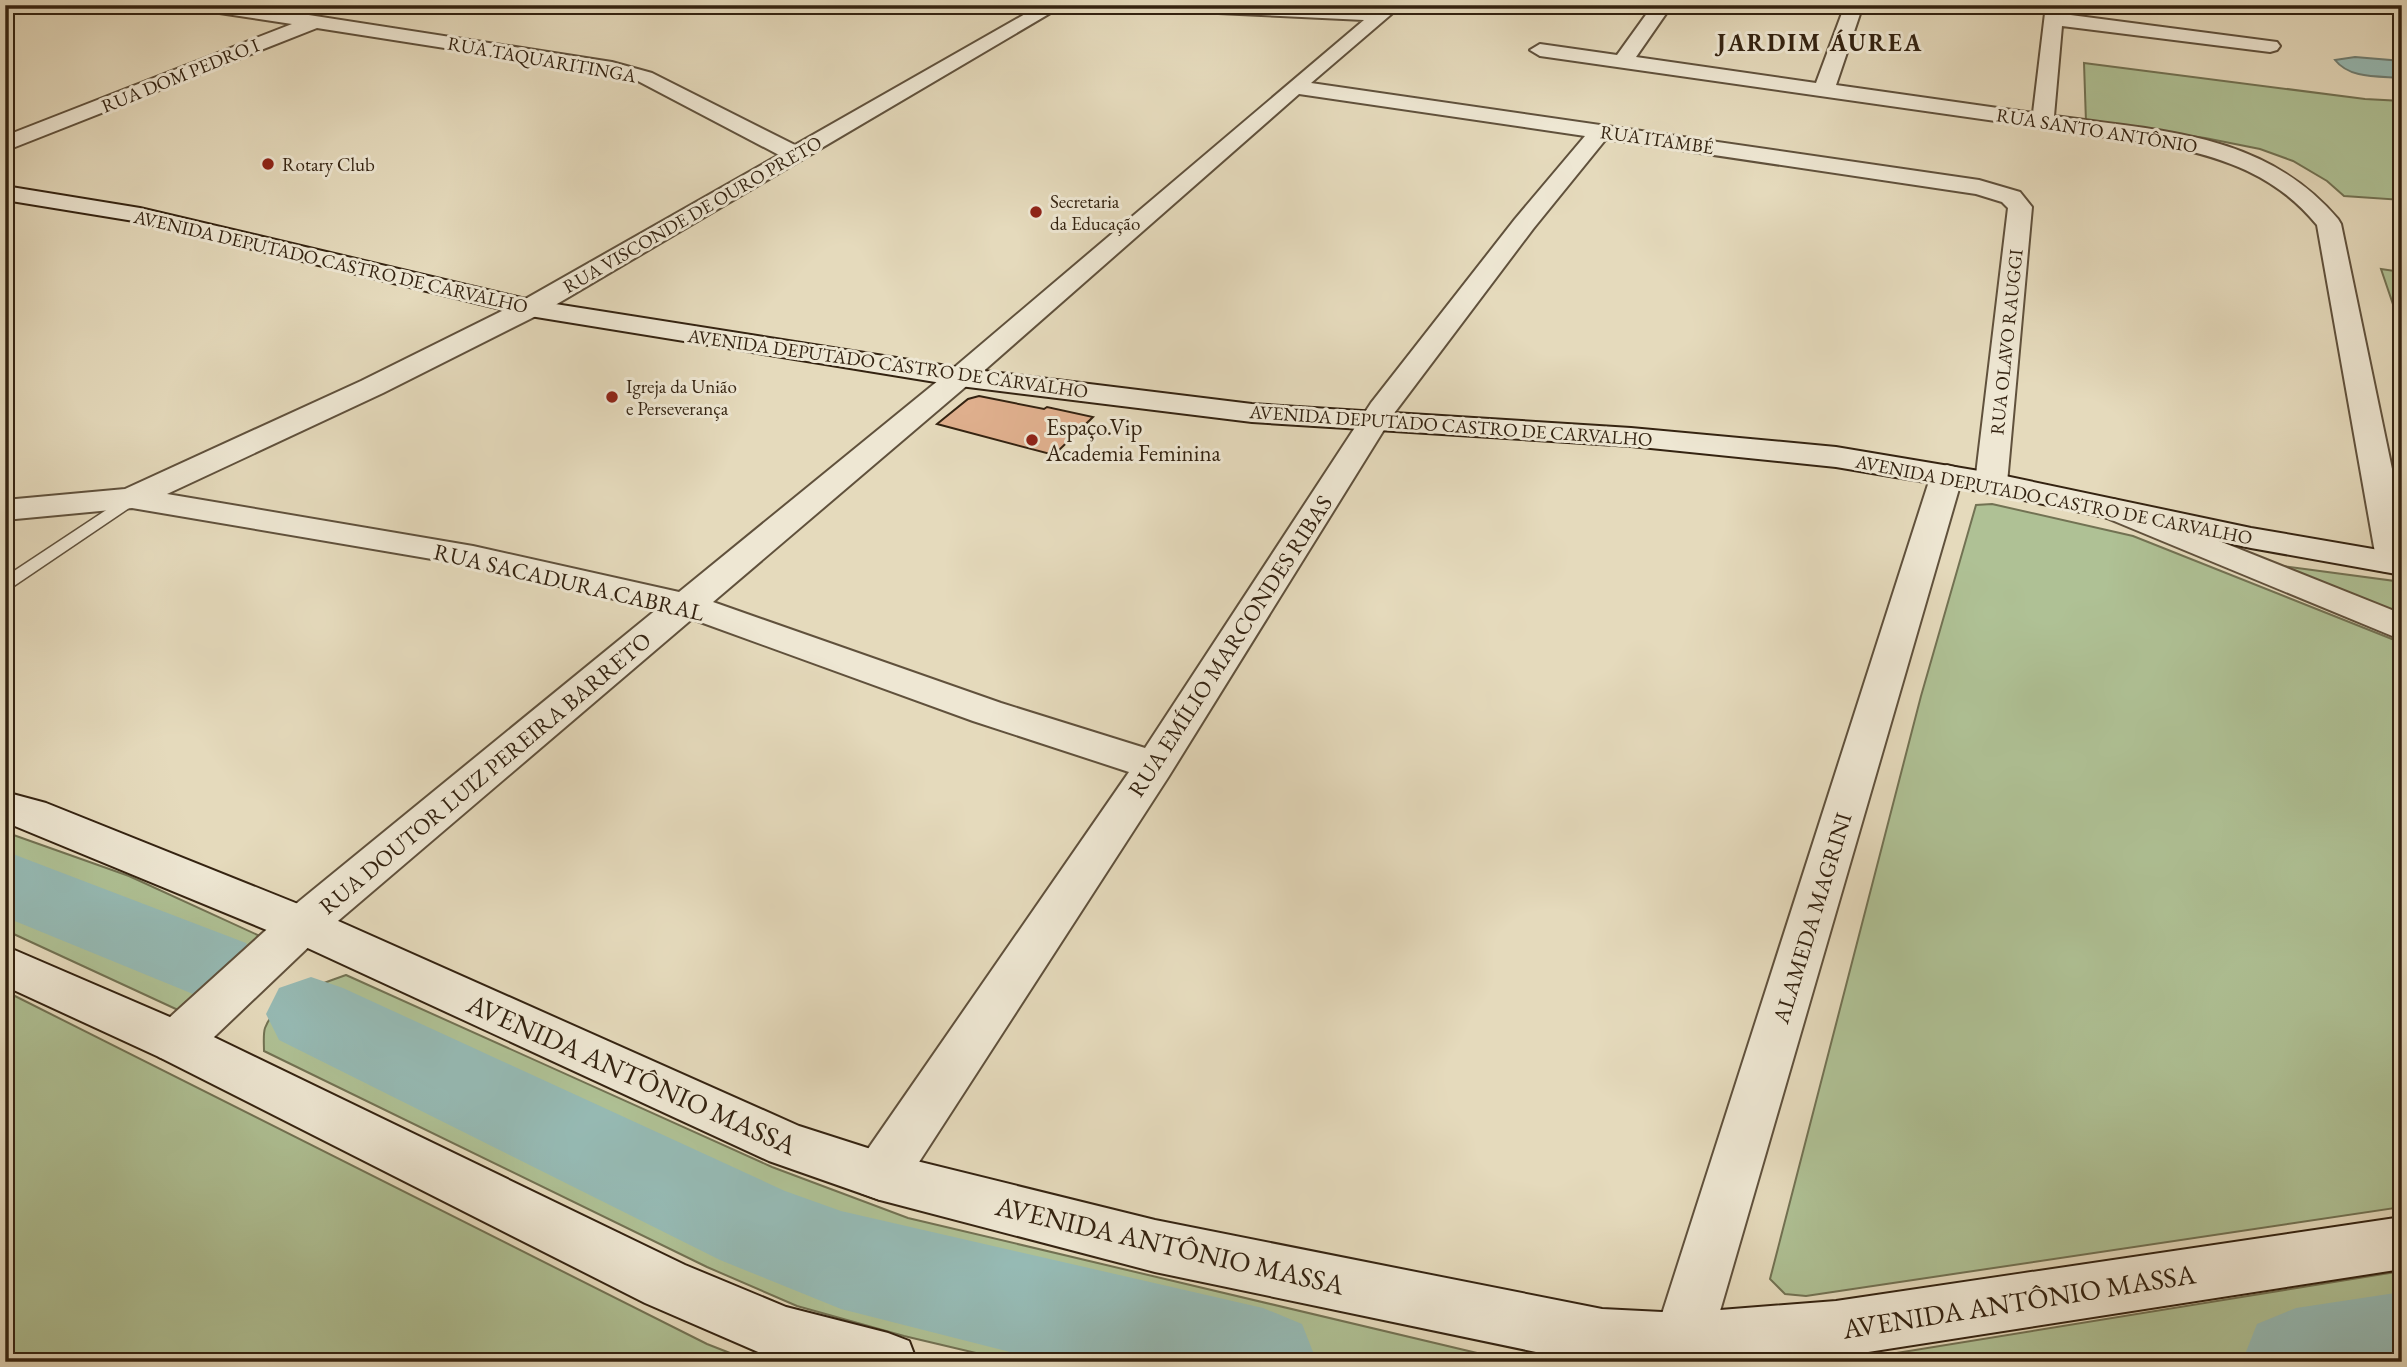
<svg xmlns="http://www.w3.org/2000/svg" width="2407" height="1367" font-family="'EB Garamond',serif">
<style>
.green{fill:#afc195;stroke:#727253;stroke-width:2}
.water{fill:#96bab4;stroke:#6f7e73;stroke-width:2}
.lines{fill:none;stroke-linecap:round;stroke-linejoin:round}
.river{fill:#96bab4;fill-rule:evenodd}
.building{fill:#dfaf8d;stroke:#342311;stroke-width:2}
.lane-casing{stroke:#60513c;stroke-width:3}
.street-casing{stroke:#60513c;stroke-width:4}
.secondary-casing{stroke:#342311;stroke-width:4}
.lane{fill:#eee7d3;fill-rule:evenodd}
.street{fill:#eee7d3;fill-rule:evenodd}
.secondary{fill:#eee7d3;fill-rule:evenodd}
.poi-dot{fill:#8f2418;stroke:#eee7d3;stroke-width:2.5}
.labels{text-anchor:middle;stroke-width:6;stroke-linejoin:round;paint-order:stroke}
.far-street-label{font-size:19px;fill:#342311;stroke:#eee7d3}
.far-poi-label{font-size:19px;fill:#342311;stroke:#eee7d3;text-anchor:start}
.poi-label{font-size:23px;fill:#342311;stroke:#eee7d3;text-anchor:start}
.street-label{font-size:23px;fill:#342311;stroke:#eee7d3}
.far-district-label{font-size:24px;font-weight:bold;letter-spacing:2px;fill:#342311;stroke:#eee7d3}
.near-street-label{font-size:28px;fill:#342311;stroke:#eee7d3}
</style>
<rect width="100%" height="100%" fill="#e5dabc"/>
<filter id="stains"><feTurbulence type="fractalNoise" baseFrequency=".00286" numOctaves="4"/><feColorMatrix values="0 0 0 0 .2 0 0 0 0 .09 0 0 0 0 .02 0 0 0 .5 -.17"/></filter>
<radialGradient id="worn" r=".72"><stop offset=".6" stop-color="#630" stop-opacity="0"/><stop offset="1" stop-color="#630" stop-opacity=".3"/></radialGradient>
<g class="green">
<path d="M2084,63l281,36 37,2v99l-58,-4 -17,-15 -34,-20 -33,-12 -55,-11 -119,-16z"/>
<path d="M2381,269l21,3v47h-4z"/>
<path d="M1992,504l141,32 269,107v564l-596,89 -21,-2 -15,-15 151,-583 55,-191z"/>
<path d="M2274,565l128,17v34z"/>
<path d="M5,832l124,44 133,61 -84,73 -173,-80z"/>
<path d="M346,975l426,192 136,51 607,144h-501l-110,-26 -107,-30 -90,-39 -443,-216c0,-7 -1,-17 1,-23 12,-31 53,-43 81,-53z"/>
<path d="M5,991l702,353 46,18h-748z"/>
<path d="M2402,1271v91h-561z"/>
</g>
<path class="water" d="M2355,57l47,4v17c-24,-2 -52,1 -67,-18z"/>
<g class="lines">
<g class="river">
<path d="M5,851l241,92 13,25 -13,25 -31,10 -210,-86z"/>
<path d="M311,977l32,11 442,203 56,20 422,97 39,16 15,38h-268l-208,-53 -121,-49 -441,-220 -13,-26 13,-26z"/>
<path d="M2402,1292v70h-160l15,-38 39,-16z"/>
</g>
</g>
<path class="building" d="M979,396l65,13 3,-2 46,10 -39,38 -117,-31 31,-25z"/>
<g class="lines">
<defs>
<path id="lane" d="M132,493l9,5 -3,4 -133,90v-15z"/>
<g id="street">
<path d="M197,5h47l368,57 40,11 143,72 246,-140h23l-524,309 -157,79 -216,101 306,52 206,46 271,-221 414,-351 -189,-9 -9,-6 211,4 4,-4h21l-91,78 668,97 41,12 12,15 -25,276 -4,7 -12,3 -12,-3 -4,-7 33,-275 -6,-6 -26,-8 -370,-55 -73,90 -138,183 -226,364 -270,417 -19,7 -19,-7 -8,-17 8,-17 268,-387 -156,-51 -281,-102 -374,319 -125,119 -17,6 -17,-6 -8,-15 8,-15 127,-115 371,-303 -184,-43 -341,-58 -127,12v-20l120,-11 236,-108 159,-79 259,-147 -141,-74 -28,-7 -293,-46 -312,123v-15l287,-112 -86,-13zM1299,94l286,42 -70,83 -144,184 -226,345 -144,-45 -288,-101 257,-219z"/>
<path d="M1653,5h19l-36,52 180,26 29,-78h18l-27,80 197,28 13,-108h18l-1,9 214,28 3,4 -3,4 -7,2 -208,-26 -8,90c106,15 210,16 284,103l3,5 61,293v56l-20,-2 -5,-7 -60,-339c-41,-50 -92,-67 -154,-80l-623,-89 -10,-6 10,-6 77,11z"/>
<path d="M1947,465l11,3 5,7 -252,867 -2,20h-58l2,-20 278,-867 5,-7z"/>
<path d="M2114,499l288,115v26l-300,-124 -5,-7 5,-7z"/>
</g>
<g id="secondary">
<path d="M5,186l135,22 390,92 430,68 292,36 379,24 205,19 155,26 260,55 151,26v21l-151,-27 -260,-55 -155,-26 -205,-21 -379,-24 -292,-36 -430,-70 -390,-94 -135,-22z"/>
<path d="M5,792l41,11 272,109 481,214 81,26 275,68 447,89 80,4 154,-12 566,-84v52l-566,88 -53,5h-199l-429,-90 -275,-72 -111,-39 -483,-223 -281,-116z"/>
<path d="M5,946l188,81 492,238 101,42 102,26 21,8 8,21h-136l-16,-7 -120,-52 -486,-246 -154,-71z"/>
</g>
</defs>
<use href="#lane" class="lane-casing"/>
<use href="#street" class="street-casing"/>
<use href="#secondary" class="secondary-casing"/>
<use href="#lane" class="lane"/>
<use href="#street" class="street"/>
<use href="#secondary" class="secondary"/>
</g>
<g class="poi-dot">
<circle cx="268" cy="164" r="7"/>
<circle cx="1036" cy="212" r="7"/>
<circle cx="612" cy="397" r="7"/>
<circle cx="1032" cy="440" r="7"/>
</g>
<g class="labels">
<g class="far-street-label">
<text transform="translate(542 59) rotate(10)" y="7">RUA TAQUARITINGA</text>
<text transform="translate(180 75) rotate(-22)" y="7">RUA DOM PEDRO I</text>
<text transform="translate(2097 130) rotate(9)" y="7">RUA SANTO ANTÔNIO</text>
<text transform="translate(1657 139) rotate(8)" y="7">RUA ITAMBÉ</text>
<text transform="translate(692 214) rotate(-30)" y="7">RUA VISCONDE DE OURO PRETO</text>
<text transform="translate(331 261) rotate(13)" y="7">AVENIDA DEPUTADO CASTRO DE CARVALHO</text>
<text transform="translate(2006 342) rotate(-84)" y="7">RUA OLAVO RAUGGI</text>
<text transform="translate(888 363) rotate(8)" y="7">AVENIDA DEPUTADO CASTRO DE CARVALHO</text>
<text transform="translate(1451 425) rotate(4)" y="7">AVENIDA DEPUTADO CASTRO DE CARVALHO</text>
<text transform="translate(2054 499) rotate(11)" y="7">AVENIDA DEPUTADO CASTRO DE CARVALHO</text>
</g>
<g class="far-poi-label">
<text x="282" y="171">Rotary Club</text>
<text x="1050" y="208">Secretaria<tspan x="1050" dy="22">da Educação</tspan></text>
<text x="626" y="393">Igreja da União<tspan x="626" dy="22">e Perseverança</tspan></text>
</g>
<g class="poi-label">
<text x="1046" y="435">Espaço.Vip<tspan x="1046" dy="26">Academia Feminina</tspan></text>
</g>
<g class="street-label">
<text transform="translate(569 582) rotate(13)" y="8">RUA SACADURA CABRAL</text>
<text transform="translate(1230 646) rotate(-57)" y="8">RUA EMÍLIO MARCONDES RIBAS</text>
<text transform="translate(485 773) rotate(-40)" y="8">RUA DOUTOR LUIZ PEREIRA BARRETO</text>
<text transform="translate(1812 918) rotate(-73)" y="8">ALAMEDA MAGRINI</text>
</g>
<g class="far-district-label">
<text x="1820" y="51">JARDIM ÁUREA</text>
</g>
<g class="near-street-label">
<text transform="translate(632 1074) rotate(24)" y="10">AVENIDA ANTÔNIO MASSA</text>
<text transform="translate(1170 1245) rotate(13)" y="10">AVENIDA ANTÔNIO MASSA</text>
<text transform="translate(2019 1301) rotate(-9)" y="10">AVENIDA ANTÔNIO MASSA</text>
</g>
</g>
<rect width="2407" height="1367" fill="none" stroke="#e5dabc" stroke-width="28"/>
<rect x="7" y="7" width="2393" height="1353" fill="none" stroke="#342311" stroke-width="3.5"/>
<rect x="14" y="14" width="2379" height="1339" fill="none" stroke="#342311" stroke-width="2"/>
<rect width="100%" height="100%" filter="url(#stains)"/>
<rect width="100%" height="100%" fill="url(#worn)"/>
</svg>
